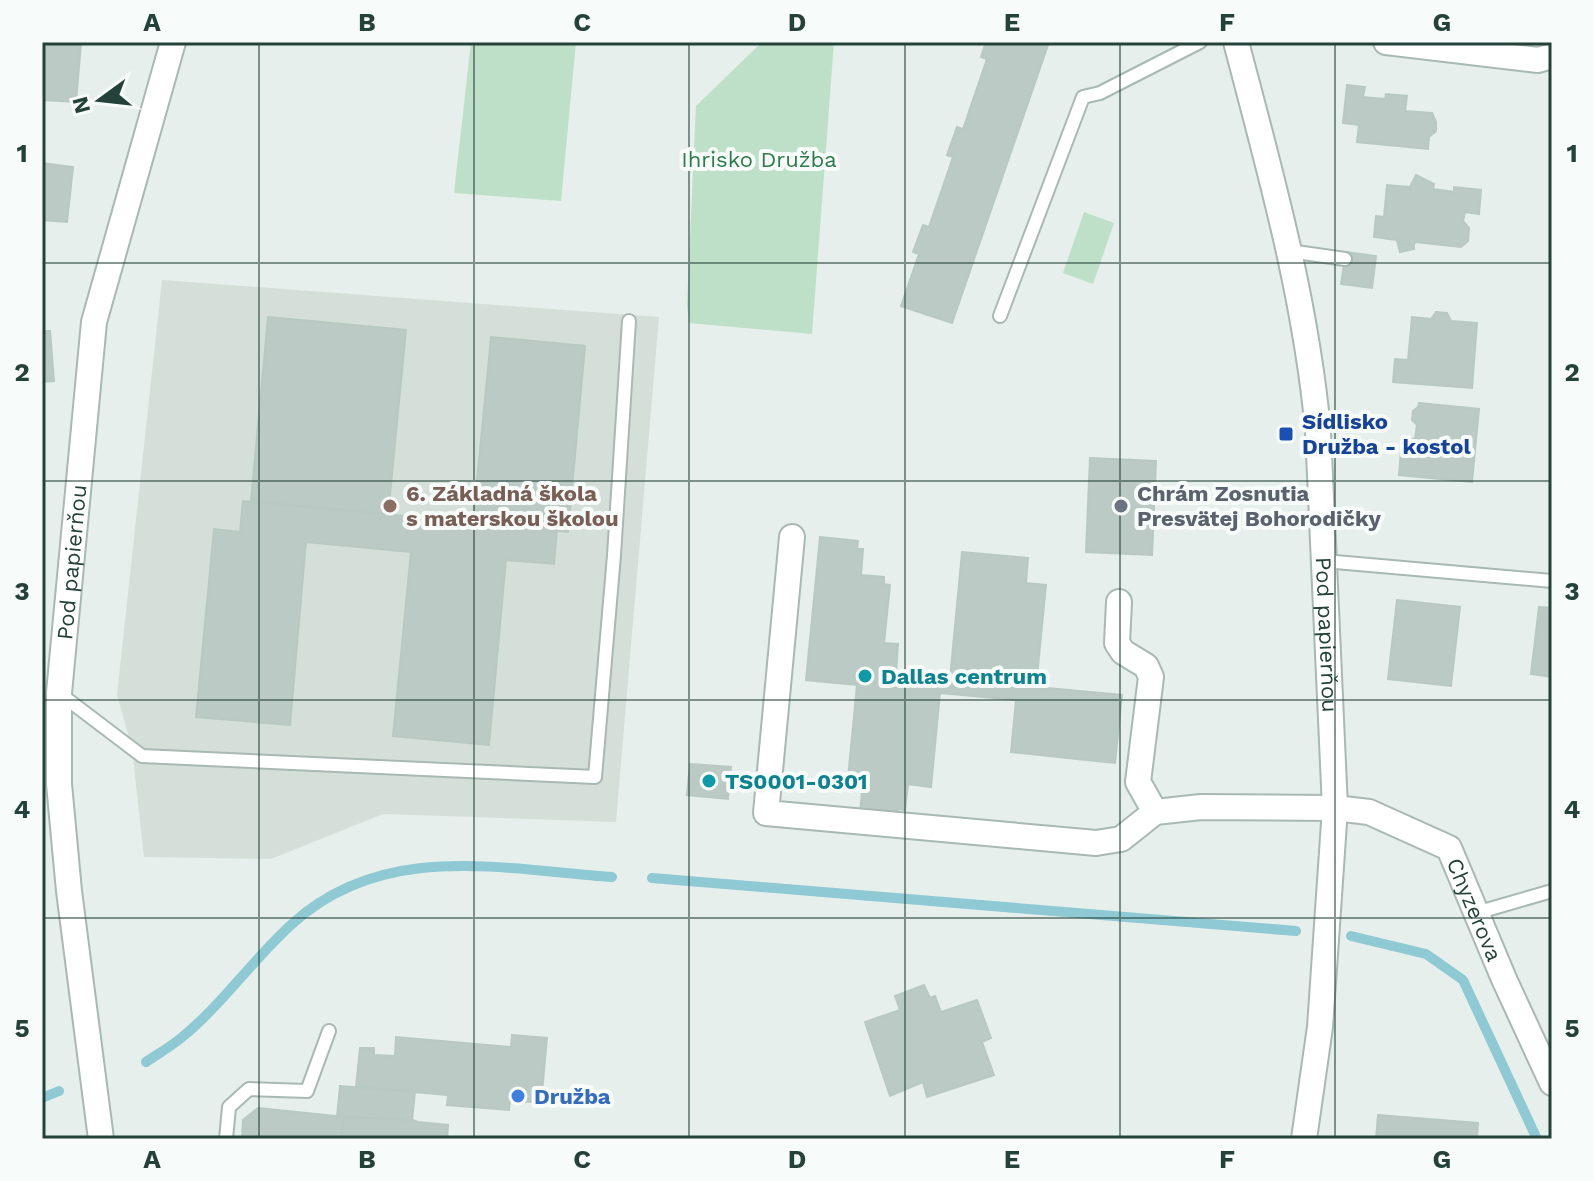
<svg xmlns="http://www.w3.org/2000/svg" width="1594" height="1181" font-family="'Work Sans',sans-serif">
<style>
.built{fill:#d4dfda}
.green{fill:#bfe0c8}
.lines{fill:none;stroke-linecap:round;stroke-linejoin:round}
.stream{stroke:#8ec9d4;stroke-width:10}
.building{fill:#bbcac4;stroke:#b8c9c2;stroke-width:2}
.service-casing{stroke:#a8b8b2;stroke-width:16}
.minor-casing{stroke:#a8b8b2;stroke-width:28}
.service{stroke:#fff;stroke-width:12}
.minor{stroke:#fff;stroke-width:24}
.grid{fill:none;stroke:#24423a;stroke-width:2;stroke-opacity:0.55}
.transit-dot{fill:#1a4fb4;stroke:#f7fbf9;stroke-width:3}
.education-dot{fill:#8d6e63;stroke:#f7fbf9;stroke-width:3}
.worship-dot{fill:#6b7280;stroke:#f7fbf9;stroke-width:3}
.culture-dot{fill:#0f9aa8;stroke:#f7fbf9;stroke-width:3}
.shop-dot{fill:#3f7fe0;stroke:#f7fbf9;stroke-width:3}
.labels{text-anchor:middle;stroke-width:8;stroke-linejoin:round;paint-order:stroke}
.park-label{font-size:22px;fill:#2d7a4b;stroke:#f7fbf9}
.transit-label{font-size:22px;font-weight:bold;fill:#164399;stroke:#f7fbf9;text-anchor:start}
.education-label{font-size:22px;font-weight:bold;fill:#785e54;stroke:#f7fbf9;text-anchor:start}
.worship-label{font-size:22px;font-weight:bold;fill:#5b616d;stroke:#f7fbf9;text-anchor:start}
.street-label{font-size:22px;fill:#24423a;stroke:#f7fbf9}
.culture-label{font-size:22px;font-weight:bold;fill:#0d838f;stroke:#f7fbf9;text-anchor:start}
.shop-label{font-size:22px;font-weight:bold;fill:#366cbe;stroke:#f7fbf9;text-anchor:start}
.neatline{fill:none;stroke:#24423a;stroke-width:3}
.grid-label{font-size:26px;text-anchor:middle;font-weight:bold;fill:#24423a}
</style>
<rect width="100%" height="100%" fill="#e6efeb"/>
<path class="built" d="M162,280l497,37 -43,505 -233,-8 -112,45 -127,-2 -12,-109 -15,-53z"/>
<g class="green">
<path d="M471,42h105l-15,159 -107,-8z"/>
<path d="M762,42h72l-22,292 -123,-11 -2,-18 9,-199z"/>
<path d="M1084,212l30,11 -21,61 -30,-11z"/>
</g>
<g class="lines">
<g class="stream">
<path d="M652,878l644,53"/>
<path d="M1351,936l75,18 37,26 74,159"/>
<path d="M146,1062c12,-8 24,-15 35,-24 39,-31 73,-80 111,-114 91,-83 208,-55 320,-47"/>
<path d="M42,1098l17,-7"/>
</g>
</g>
<g class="building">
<path d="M42,42l39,1 -5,59 -34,-2z"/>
<path d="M986,42h63l-97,281 -51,-17 18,-52 -6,-2 10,-27 6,2 24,-70 -6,-2 10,-28 6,2 24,-70 -6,-2z"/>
<path d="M1347,85l18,2 -2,10 22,2 1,-5 21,2 -2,15 27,2 4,9v9l-7,6 -1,12 -71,-7 2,-17 -16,-2z"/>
<path d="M42,163l31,4 -6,55 -25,-2z"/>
<path d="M1416,175l18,9 -1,5 21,3v-5l27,3 -2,24 -14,-2 -2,9 6,7 -1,13 -7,6 -46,-5 -1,3 -16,-1 -1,-4 -23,-3 2,-21 8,1 3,-32 23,2z"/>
<path d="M1398,244l16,1v4l-14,3z"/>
<path d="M1346,252l30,4 -4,32 -31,-4z"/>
<path d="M1436,312l11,1 4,8 26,2 -5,65 -79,-6 2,-23 13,1 4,-43 19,2z"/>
<path d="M268,317l138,13 -18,185 -137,-14z"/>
<path d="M42,331h8l4,50 -12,1z"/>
<path d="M491,337l94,9 -17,186 -95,-10z"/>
<path d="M1419,403l60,6 -7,73 -73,-7 3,-37 13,1 2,-14 -5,-5 1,-9 5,-4z"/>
<path d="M1090,458l66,3 -4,94 -66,-3z"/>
<path d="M243,501l314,29 -3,34 -48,-4 -17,185 -96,-9 18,-184 -105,-10 -16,183 -94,-8 18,-188 26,3z"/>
<path d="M820,537l38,4 -1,8h6l-2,26 23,2v7l6,1 -6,58 14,1 -2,30 54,5 12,-127 66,6 -2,25 20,2 -10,102 86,8 -7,68 -104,-11 5,-52 -76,-7 -9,94 -23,-3 -3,26 -7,-1 -1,8 -37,-3 3,-34 -15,-2 9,-93 -51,-5z"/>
<path d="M1397,600l63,7 -9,79 -63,-7z"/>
<path d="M1539,607l13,1v69l-21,-3z"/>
<path d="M690,764l41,3 -3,32 -41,-4z"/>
<path d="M924,985l6,13 5,-2 6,16 36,-12 14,38 -9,4 12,33 -67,22 -4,-15 -33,14 -25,-74 35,-12 -5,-14z"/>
<path d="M512,1035l35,3 -6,65 -31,-3 -1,10 -62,-5 1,-10 -92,-8 4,-39h14v7l21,1 1,-19 115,10z"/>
<path d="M340,1086l75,6 -3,29 -75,-5z"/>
<path d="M258,1108l86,9 -3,22h-99l1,-19z"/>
<path d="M1378,1115l100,8 -1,16h-101z"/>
<path d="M344,1117l69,3 5,2 30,3 -1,14h-106z"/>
</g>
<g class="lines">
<defs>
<g id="service">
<path d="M1289,251l56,8"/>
<path d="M1000,316l83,-219 17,-4 100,-51"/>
<path d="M1324,561l228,20"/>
<path d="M59,693l83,63 453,21 19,-222 15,-234"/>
<path d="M1476,913l76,-22"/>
<path d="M226,1139l3,-32 20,-18 58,2 22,-60"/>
</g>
<g id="minor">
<path id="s1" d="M1236,42c34,129 70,257 82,389l17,377 -15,219 -16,112"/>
<path d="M1386,42l152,18 14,-4"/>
<path d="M792,537l-26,276 330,30 25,-4 34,-27"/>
<path id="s2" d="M1119,602l-2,41 6,9 23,14 5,11 -13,105 17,30 46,-5 134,1 34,4 80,36 55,131 48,104"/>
<path id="s3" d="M101,1139l-32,-248 -10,-107v-91l35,-371 79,-280"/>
</g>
</defs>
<use href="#service" class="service-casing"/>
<use href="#minor" class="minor-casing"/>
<use href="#service" class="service"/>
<use href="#minor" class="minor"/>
</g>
<path class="grid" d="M259,42v1097M474,42v1097M689,42v1097M905,42v1097M1120,42v1097M1335,42v1097M42,263h1510M42,481h1510M42,700h1510M42,918h1510"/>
<rect class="transit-dot" x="1278" y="426" width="16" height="16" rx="4"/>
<circle class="education-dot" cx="390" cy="506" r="8"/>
<circle class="worship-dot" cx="1121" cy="506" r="8"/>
<g class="culture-dot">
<circle cx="865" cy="676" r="8"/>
<circle cx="709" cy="781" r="8"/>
</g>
<circle class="shop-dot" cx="518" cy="1096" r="8"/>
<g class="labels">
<g class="park-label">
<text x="759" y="167">Ihrisko Družba</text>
</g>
<g class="transit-label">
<text x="1302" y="429">Sídlisko<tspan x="1302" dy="25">Družba - kostol</tspan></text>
</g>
<g class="education-label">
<text x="406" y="501">6. Základná škola<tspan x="406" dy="25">s materskou školou</tspan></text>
</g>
<g class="worship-label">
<text x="1137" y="501">Chrám Zosnutia<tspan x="1137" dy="25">Presvätej Bohorodičky</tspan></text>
</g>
<g class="street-label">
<text dy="8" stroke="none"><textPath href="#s3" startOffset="580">Pod papierňou</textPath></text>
<text dy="8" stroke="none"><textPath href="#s1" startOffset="602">Pod papierňou</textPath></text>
<text dy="8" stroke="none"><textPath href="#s2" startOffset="600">Chyzerova</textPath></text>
</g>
<g class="culture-label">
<text x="881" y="684">Dallas centrum</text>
<text x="725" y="789">TS0001-0301</text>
</g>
<g class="shop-label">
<text x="534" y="1104">Družba</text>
</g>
</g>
<rect width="1594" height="1181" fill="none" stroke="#f7fbf9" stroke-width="88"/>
<g transform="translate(100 100) rotate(255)" stroke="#f7fbf9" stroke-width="6" paint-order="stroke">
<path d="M0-6L14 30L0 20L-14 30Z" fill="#24423a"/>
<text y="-12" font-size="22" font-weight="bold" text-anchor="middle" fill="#24423a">N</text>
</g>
<rect x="44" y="44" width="1506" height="1093" class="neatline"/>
<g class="grid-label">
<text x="152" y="31">A</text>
<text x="367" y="31">B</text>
<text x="582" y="31">C</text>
<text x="797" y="31">D</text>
<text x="1012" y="31">E</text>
<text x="1227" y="31">F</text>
<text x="1442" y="31">G</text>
<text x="22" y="162">1</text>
<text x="1572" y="162">1</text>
<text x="22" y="381">2</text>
<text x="1572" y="381">2</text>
<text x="22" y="600">3</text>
<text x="1572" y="600">3</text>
<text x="22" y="818">4</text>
<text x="1572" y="818">4</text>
<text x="22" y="1037">5</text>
<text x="1572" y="1037">5</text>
<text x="152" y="1168">A</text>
<text x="367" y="1168">B</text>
<text x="582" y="1168">C</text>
<text x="797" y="1168">D</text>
<text x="1012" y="1168">E</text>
<text x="1227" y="1168">F</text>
<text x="1442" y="1168">G</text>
</g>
</svg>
